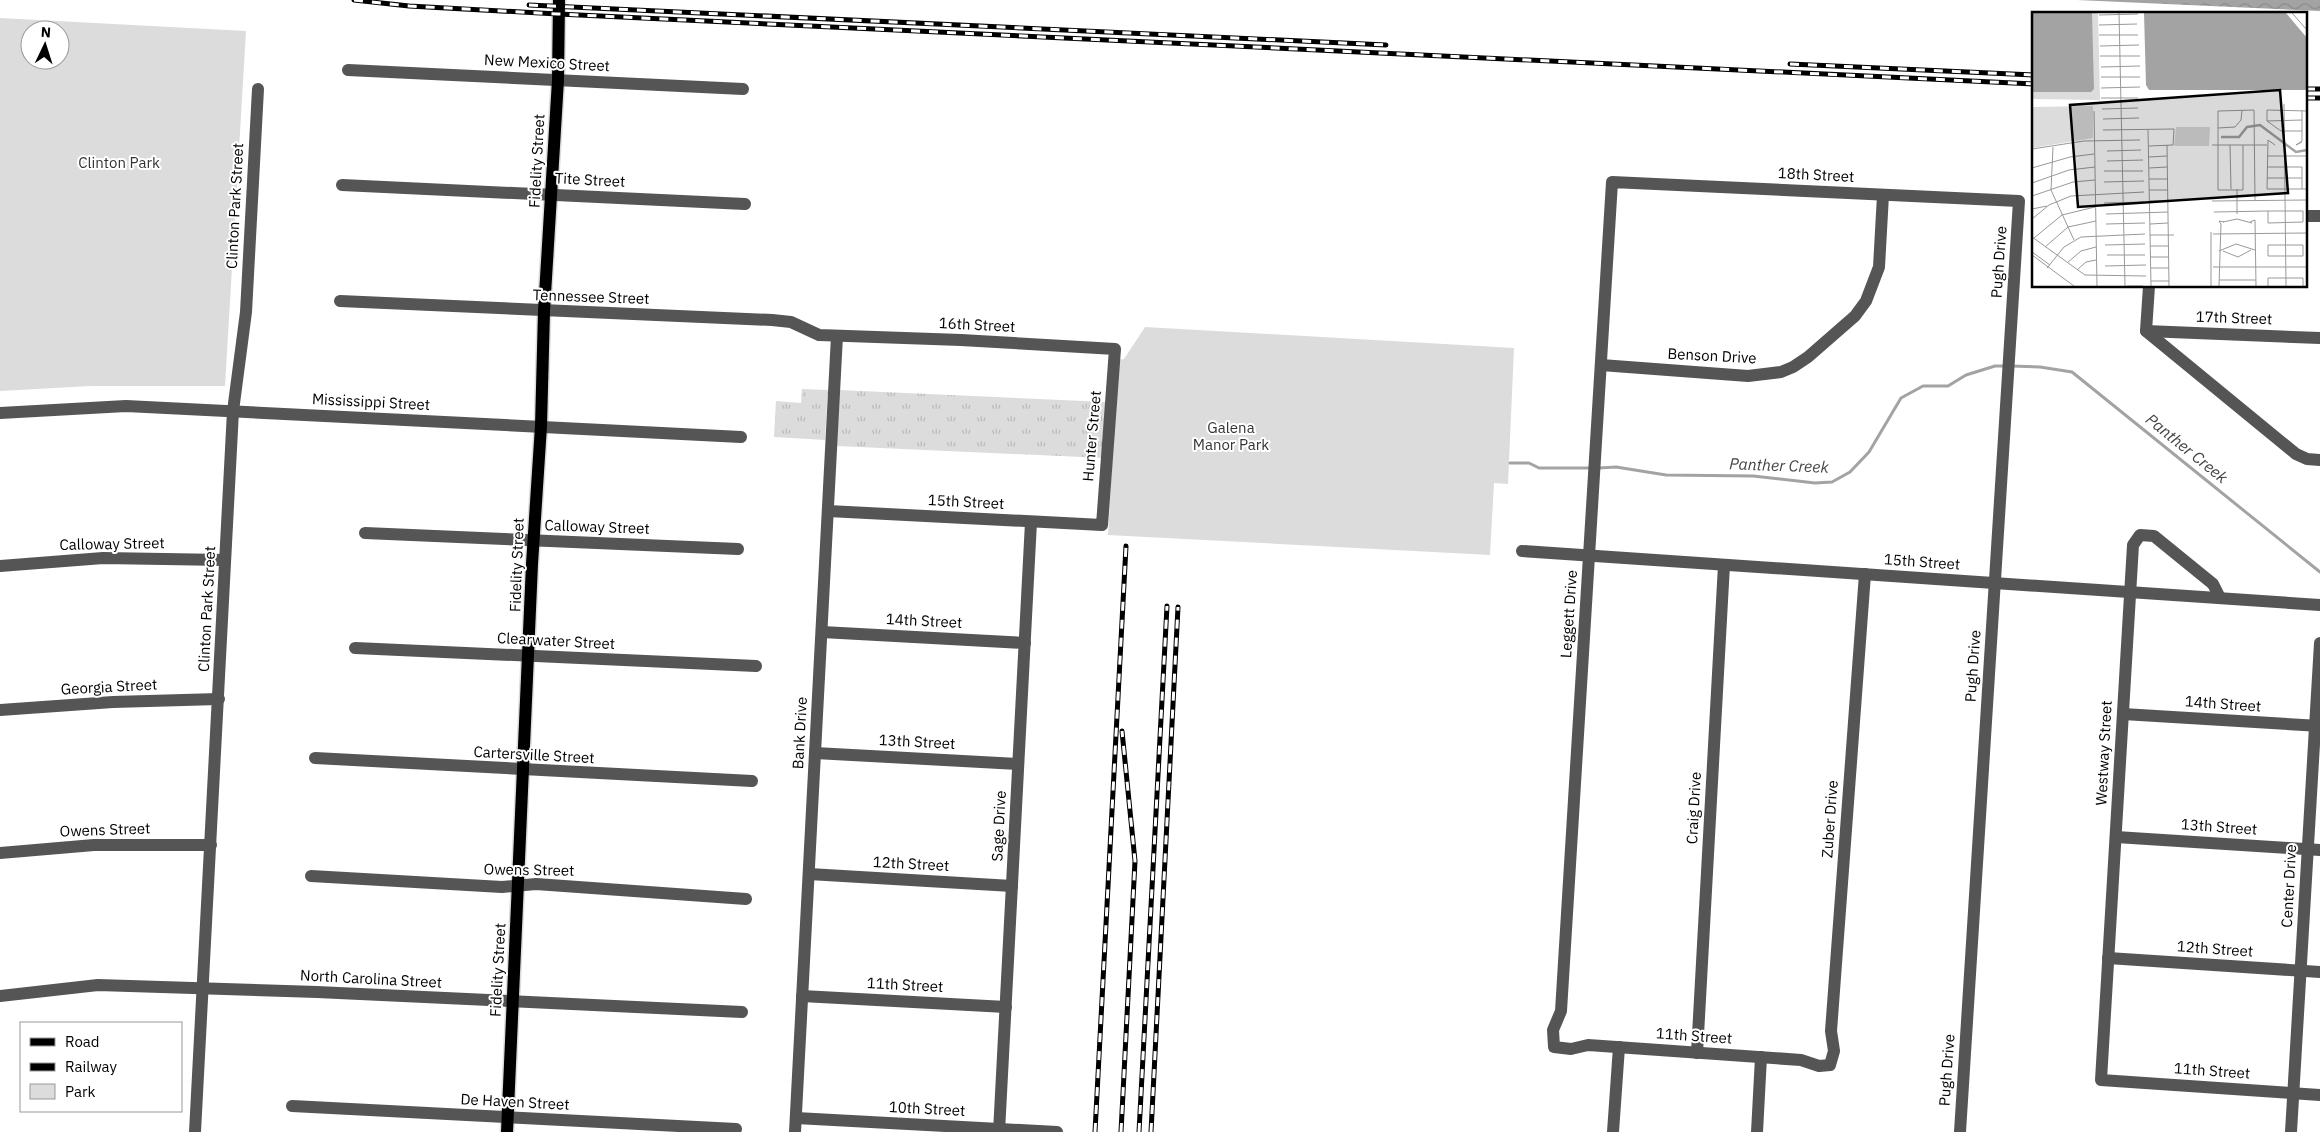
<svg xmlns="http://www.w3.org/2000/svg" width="2320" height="1132" font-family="'IBM Plex Sans',sans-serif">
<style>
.grass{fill:url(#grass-tufts)}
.green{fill:#dcdcdc;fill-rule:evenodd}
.water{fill:url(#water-waves)}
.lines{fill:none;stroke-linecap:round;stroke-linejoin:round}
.stream{stroke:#a3a3a3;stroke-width:3}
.major-casing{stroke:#dbdbdb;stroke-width:15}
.minor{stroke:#555;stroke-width:12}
.major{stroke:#000;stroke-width:12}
.rail-casing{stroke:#000;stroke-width:5}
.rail{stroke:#fff;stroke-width:3;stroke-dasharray:9;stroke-linecap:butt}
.labels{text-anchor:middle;stroke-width:4;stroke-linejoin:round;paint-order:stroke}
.street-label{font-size:15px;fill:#000;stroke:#fff}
.park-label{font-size:15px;fill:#333;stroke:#fff}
.water-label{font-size:16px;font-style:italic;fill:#444;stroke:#fff}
.inset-river{fill:none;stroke:#a3a3a3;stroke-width:2.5}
.inset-road{fill:none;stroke:#999;stroke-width:1}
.view{fill:#000;fill-opacity:0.15;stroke:#000;stroke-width:2.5}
.inset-edge{fill:none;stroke:#000;stroke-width:2.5}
</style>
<defs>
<pattern id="grass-tufts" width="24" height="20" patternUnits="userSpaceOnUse" patternTransform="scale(1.25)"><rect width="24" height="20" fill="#dcdcdc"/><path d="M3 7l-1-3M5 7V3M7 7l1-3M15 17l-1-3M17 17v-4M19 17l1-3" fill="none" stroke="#bbb"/></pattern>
<pattern id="water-waves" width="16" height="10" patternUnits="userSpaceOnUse" patternTransform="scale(1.25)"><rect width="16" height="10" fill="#a3a3a3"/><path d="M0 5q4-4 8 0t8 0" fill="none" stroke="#8b8b8b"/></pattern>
</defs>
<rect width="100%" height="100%" fill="#fff"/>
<g class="grass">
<path d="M802,389l26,1 -3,50 -51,-3 2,-36 25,2z"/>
<path d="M839,390l267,12 -2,56 -267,-12z"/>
</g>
<g class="green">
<path d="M0,18l246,13 -21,355h-134l-91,5zM30,30h30v30h-30z"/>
<path d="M1145,327l369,21 -6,136 -14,-1 -4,72 -382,-20 10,-175 6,-1z"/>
</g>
<path class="water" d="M2077,0h243v11z"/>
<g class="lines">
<g class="stream">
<path d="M2011,366l29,1 32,5 248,200"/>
<path d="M1510,463h19l10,5h53"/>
<path d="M1599,468l17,-1 50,8 87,1 62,7 17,-1 18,-10 19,-20 32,-54 22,-12h25l18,-11 29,-9h9"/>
</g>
<defs>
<path id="major" d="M507,1132l25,-568 9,-138 3,-115 14,-231 1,-80"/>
</defs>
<use href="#major" class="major-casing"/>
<g class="minor">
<path d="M348,70l395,19"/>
<path d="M342,185l403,19"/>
<path d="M2306,216h14"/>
<path d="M2149,286l-3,45 150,123 11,5 13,1"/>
<path d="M340,301l432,19 19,2 28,13 142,5 154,9 -13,176 -274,-14"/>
<path d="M2146,331l174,7"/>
<path d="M1601,365l147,11 33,-4 12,-5 15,-10 47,-41 11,-15 13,-34 4,-72"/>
<path d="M0,413l126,-7 615,31"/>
<path d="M365,533l373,16"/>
<path d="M1522,551l798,54"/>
<path d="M0,566l103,-8 122,2"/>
<path d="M1865,574l-34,457 3,20 -4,14 -11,1 -18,-6 -213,-15 -17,4 -17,-2 -1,-17 8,-19 51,-829 407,19 -59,931"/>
<path d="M2220,598l-7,-14 -59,-48 -14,-1 -7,10 -32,535 219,15"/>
<path d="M822,632l203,11"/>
<path d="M355,648l401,18"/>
<path d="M0,710l113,-8 106,-3"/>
<path d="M2123,714l197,12"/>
<path d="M815,753l203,11"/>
<path d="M315,758l437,23"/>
<path d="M2116,837l204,13"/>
<path d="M0,853l94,-8h117"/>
<path d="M809,874l203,12"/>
<path d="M311,876l191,11 34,-3 210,15"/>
<path d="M2108,958l212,14"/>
<path d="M0,996l98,-11 219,7 425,20"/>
<path d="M802,996l204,11"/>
<path d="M1697,1053l27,-488"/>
<path d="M292,1106l444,23"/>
<path d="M796,1118l261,14"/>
<path d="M195,1132l38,-721 13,-99 12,-223"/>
<path d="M795,1132l42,-796"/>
<path d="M999,1132l32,-610"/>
<path d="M1613,1132l6,-85"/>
<path d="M1757,1132l4,-75"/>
<path d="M2291,1132l29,-489"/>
</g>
<use href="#major" class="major"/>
<defs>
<g id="rail">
<path d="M354,0l55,6 149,8 1476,70"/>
<path d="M529,5l857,40"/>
<path d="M1790,64l244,11"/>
<path d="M2306,89h14"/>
<path d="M2306,98h14"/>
<path d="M1095,1132l31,-586"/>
<path d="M1121,1132l14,-271 -13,-130"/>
<path d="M1139,1132l28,-526"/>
<path d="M1151,1132l27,-525"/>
</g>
</defs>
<use href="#rail" class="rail-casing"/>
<use href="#rail" class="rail"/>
</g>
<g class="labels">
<g class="street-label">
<text transform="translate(547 63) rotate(3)" y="5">New Mexico Street</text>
<text transform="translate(537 161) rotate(-87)" y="5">Fidelity Street</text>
<text transform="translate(1816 175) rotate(3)" y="5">18th Street</text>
<text transform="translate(590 180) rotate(3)" y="5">Tite Street</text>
<text transform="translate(235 206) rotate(-87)" y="5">Clinton Park Street</text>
<text transform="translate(1999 262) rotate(-86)" y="5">Pugh Drive</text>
<text transform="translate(591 297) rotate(2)" y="5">Tennessee Street</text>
<text transform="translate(2234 318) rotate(2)" y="5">17th Street</text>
<text transform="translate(977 325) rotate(3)" y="5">16th Street</text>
<text transform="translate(1712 356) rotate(3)" y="5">Benson Drive</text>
<text transform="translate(371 402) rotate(3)" y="5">Mississippi Street</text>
<text transform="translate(1092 436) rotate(-85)" y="5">Hunter Street</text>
<text transform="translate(966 502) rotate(3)" y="5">15th Street</text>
<text transform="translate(597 527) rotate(2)" y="5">Calloway Street</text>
<text transform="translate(112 544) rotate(-1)" y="5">Calloway Street</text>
<text transform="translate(1922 562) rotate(4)" y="5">15th Street</text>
<text transform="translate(517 565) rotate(-88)" y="5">Fidelity Street</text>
<text transform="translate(207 609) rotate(-87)" y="5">Clinton Park Street</text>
<text transform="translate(1569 614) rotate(-86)" y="5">Leggett Drive</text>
<text transform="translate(924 621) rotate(3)" y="5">14th Street</text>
<text transform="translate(556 641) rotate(3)" y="5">Clearwater Street</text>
<text transform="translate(1973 666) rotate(-86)" y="5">Pugh Drive</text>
<text transform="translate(109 687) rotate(-3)" y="5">Georgia Street</text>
<text transform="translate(2223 704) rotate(4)" y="5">14th Street</text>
<text transform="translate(800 733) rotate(-87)" y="5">Bank Drive</text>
<text transform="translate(917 742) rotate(3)" y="5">13th Street</text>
<text transform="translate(2104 753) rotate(-87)" y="5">Westway Street</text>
<text transform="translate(534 755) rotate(3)" y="5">Cartersville Street</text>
<text transform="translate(1694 808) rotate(-87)" y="5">Craig Drive</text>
<text transform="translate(1830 819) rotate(-86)" y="5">Zuber Drive</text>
<text transform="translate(999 826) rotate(-87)" y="5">Sage Drive</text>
<text transform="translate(2219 827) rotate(4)" y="5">13th Street</text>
<text transform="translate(105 830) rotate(-2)" y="5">Owens Street</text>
<text transform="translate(911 864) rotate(3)" y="5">12th Street</text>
<text transform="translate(529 870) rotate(1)" y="5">Owens Street</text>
<text transform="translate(2289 886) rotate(-87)" y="5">Center Drive</text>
<text transform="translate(2215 949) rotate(4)" y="5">12th Street</text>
<text transform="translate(498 970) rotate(-87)" y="5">Fidelity Street</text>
<text transform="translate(371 979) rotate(3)" y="5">North Carolina Street</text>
<text transform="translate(905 985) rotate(3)" y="5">11th Street</text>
<text transform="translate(1694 1036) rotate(4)" y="5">11th Street</text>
<text transform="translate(1947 1070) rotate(-86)" y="5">Pugh Drive</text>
<text transform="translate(2212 1071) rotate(4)" y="5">11th Street</text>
<text transform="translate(515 1102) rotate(3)" y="5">De Haven Street</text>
<text transform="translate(927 1109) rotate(3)" y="5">10th Street</text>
</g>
<g class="park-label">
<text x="119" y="168">Clinton Park</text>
<text x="1231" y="433">Galena<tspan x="1231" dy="17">Manor Park</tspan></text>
</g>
<g class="water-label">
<text transform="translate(2187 448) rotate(39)" y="6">Panther Creek</text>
<text transform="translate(1779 465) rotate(2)" y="6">Panther Creek</text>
</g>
</g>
<g transform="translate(2032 12)">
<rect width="275" height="275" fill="#fff"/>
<path d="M0,1h66l2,87 -68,-1z" fill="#dcdcdc"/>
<path d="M61,94v32l-61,10v-41zM144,115h34l-1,19h-35z" fill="#dcdcdc"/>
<path d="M0,1h60l2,76 -3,3h-59zM112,1h142l21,25v52h-158l-3,-5z" fill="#a3a3a3"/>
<path class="inset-river" d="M189,125h18l8,-10 13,-2 36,27 11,-2"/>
<path class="inset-road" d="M87,1l6,273M260,1l15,17M67,3l39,-1M67,13l38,-1M67,23h39M68,34l39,-1M68,44h40M69,55l39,-1M69,65h39M69,76l39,-1M69,86h37M252,92l2,182M70,97l36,-1M62,99l3,175M71,107l36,-1M235,109l35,-1M186,116l17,-1 6,-7 1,-10M71,118l71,-1 -1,16 -24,1M116,118l3,156M270,119h-21l-14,-10v-11l40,1M270,130l-6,3 6,-4v-31M135,133l2,141M180,133h55M198,133l1,44M211,133v45h-25v-79l36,-1 1,90M243,133l-7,-5 -1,49h40M21,135l-2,43 23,50M0,137l52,-8 56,-1M75,139l34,-1M235,144h40M117,145l18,-1M75,149l36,-1M235,155h35v22M0,156l38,-11 24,-3M117,156l18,-1M72,159h39M235,166h35M117,167h19M72,170l40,-1M0,171l37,-13 26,-3M205,177v25M117,178h19M0,184l41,-14 22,-2M118,189h23M180,189l95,-1M72,191l40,-1M0,197l15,-3M182,200l54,-1h35v11l-35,1v-12M74,202l62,-2M0,207l17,-14 22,-9 73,-4M191,210l14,-3 15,4M218,210l5,-2 1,66M74,212l39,-1M118,212l18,-1M179,220v54M181,222l94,-1M118,223h24M0,225l53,38 61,1M2,226l28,-23 33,-8M73,233l40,-1M236,233h35v11h-35zM118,234h19M13,235l23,-20 28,-6M187,239l17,-7 19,6M191,239l15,6 13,-7M0,240l18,13M0,243l42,31M75,243h38M118,245h19M35,251l14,-12 15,-4M73,254l41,-1M181,255h94M15,256l17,-21 17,-10 64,-3M119,256h18M45,258l9,-8 10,-2M187,268h37M119,269h18M95,274h16M187,274l2,-62 -2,-3 5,1M236,274v-8h35v8"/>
<path class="view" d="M248,78l8,103 -210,14 -8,-102z"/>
<rect width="275" height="275" class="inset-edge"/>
</g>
<rect x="20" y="1022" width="162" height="90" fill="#ffffff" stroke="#999999"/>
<rect x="30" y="1038" width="25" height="8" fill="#000000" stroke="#999999"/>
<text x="65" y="1047" font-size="15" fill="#000000">Road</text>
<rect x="30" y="1063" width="25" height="8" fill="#000000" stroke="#999999"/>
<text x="65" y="1072" font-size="15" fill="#000000">Railway</text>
<rect x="30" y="1084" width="25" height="15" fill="#dcdcdc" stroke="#999999"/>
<text x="65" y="1097" font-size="15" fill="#000000">Park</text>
<g transform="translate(45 45) rotate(4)"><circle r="24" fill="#ffffff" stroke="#999999"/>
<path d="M0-4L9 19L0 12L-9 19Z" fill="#000000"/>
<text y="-8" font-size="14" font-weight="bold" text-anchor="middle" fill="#000000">N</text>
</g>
</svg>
